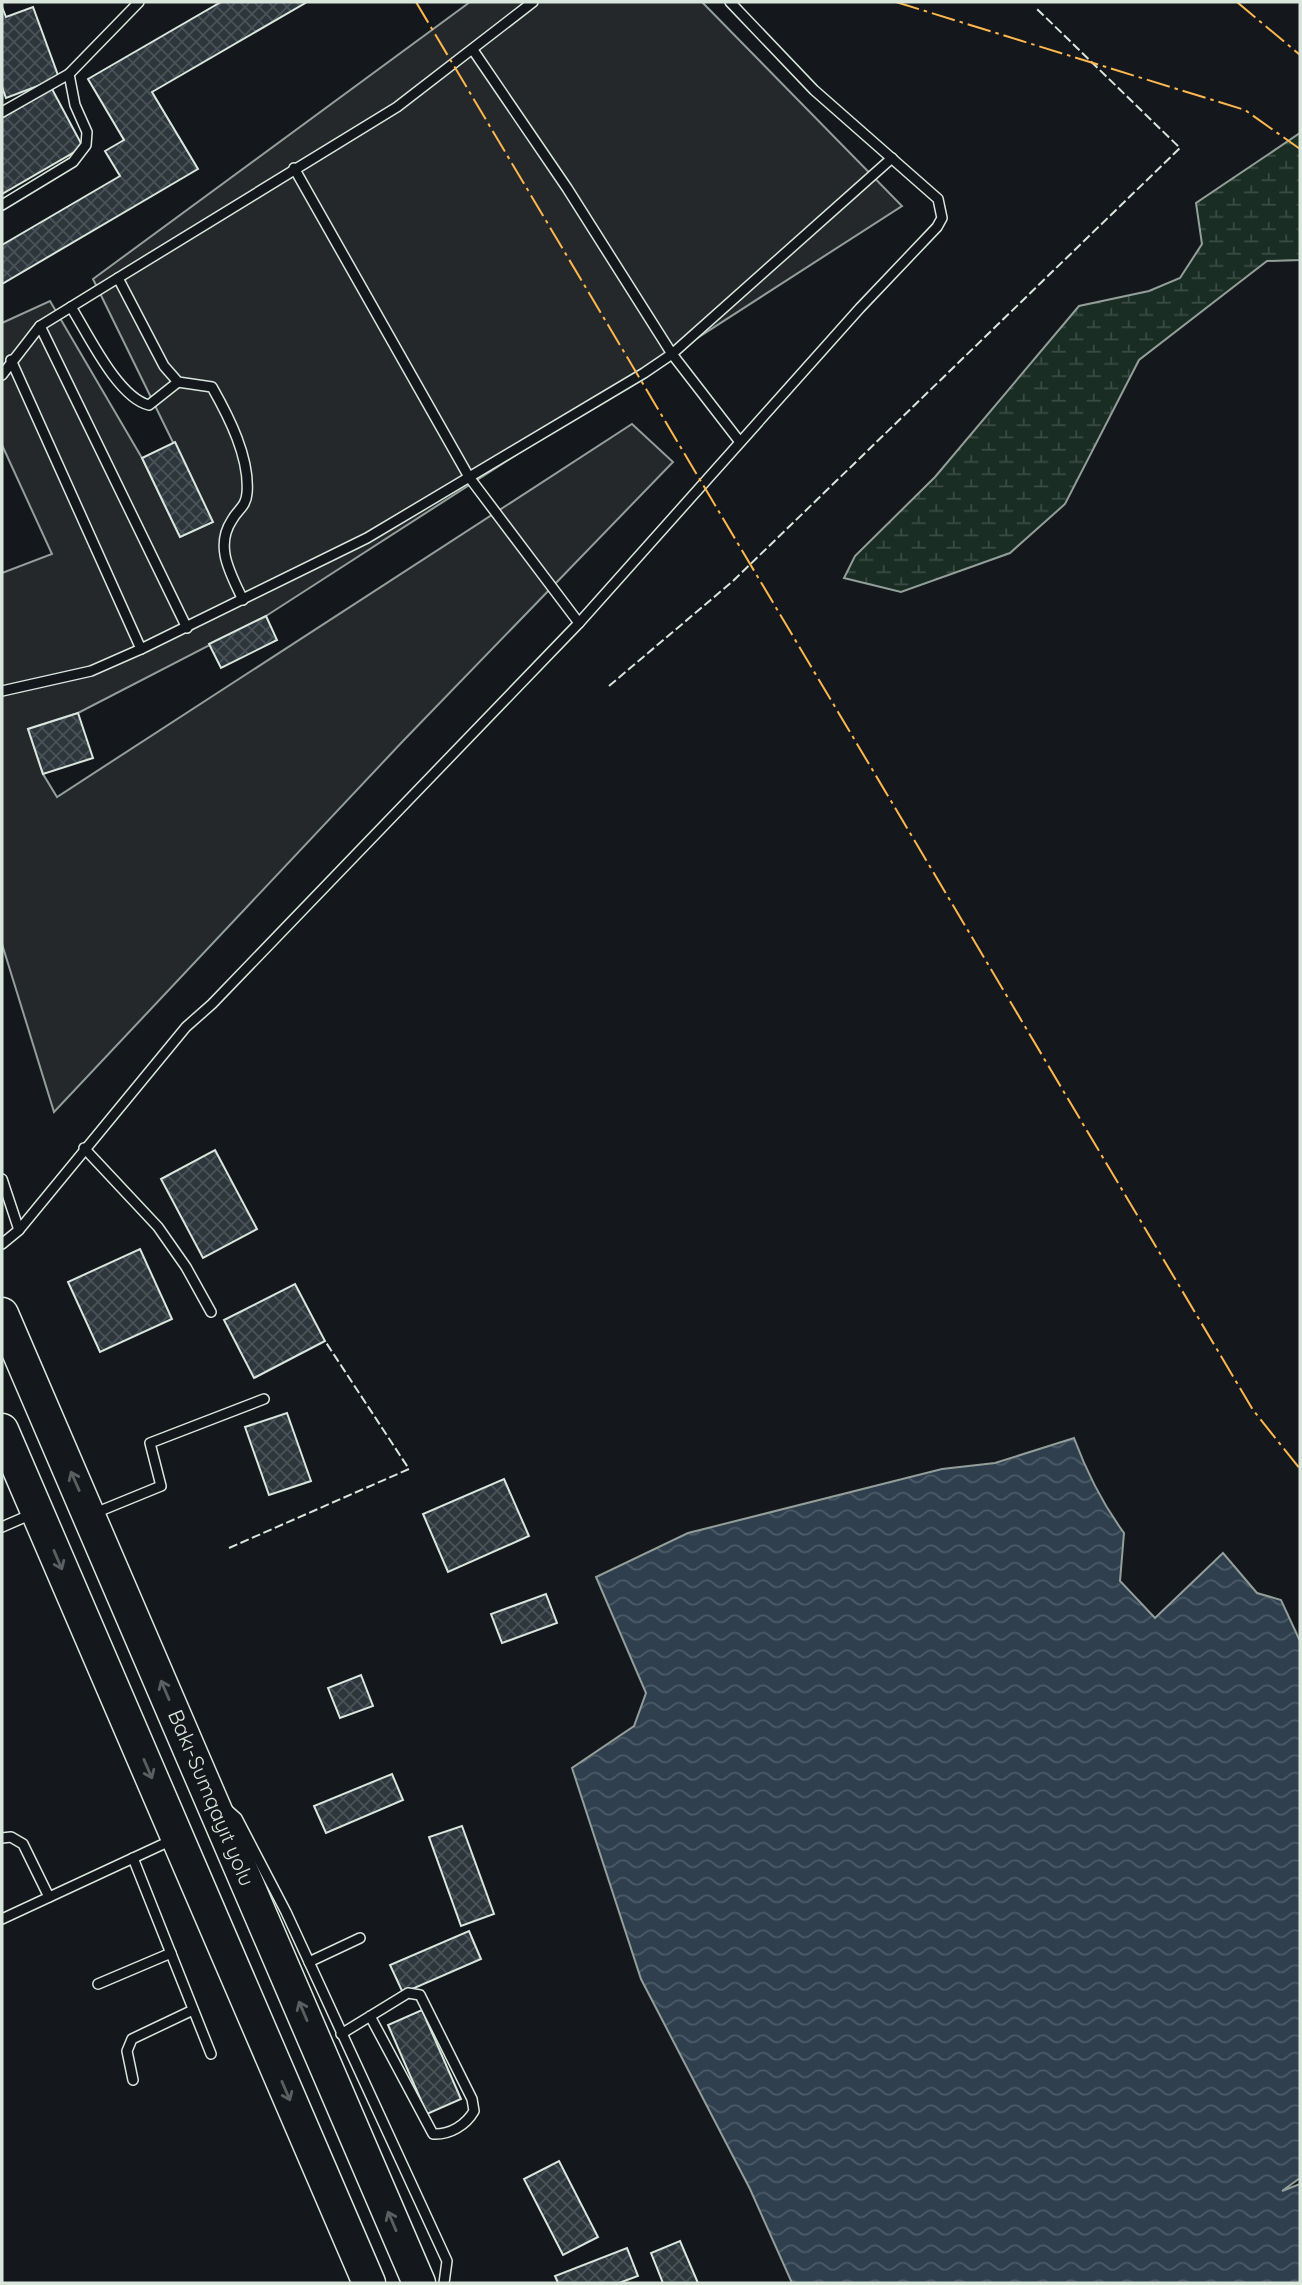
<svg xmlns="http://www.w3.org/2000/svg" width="1302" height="2285" font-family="Quicksand,sans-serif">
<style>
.wetland{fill:url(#wetland-marsh);stroke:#939e99;stroke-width:2}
.parking{fill:#24282b;stroke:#939e99;stroke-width:2}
.water{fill:url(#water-waves);stroke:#939e99;stroke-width:2}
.building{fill:url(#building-cross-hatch);stroke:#d8e6dc;stroke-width:2}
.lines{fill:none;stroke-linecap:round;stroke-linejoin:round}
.lane-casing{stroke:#d8e6dc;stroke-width:12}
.highway-casing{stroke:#d8e6dc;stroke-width:35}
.lane{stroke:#14181c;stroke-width:9}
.highway{stroke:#14181c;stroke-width:32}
.fence{stroke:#d8e6dc;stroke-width:2;stroke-dasharray:9 3.5;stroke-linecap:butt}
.power{stroke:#ffb74d;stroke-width:2;stroke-dasharray:24 5 3.5 5;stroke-linecap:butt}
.oneway{stroke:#59605f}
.labels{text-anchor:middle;stroke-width:5;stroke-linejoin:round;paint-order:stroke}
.street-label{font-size:21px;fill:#d8e6dc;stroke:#14181c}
</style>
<defs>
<pattern id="wetland-marsh" width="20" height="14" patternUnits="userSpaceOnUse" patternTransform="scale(1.75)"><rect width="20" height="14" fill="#1a2d24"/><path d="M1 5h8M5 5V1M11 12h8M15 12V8" fill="none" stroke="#3b4b43"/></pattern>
<pattern id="water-waves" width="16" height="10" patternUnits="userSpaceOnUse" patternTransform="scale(1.75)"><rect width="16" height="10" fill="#2f3f4d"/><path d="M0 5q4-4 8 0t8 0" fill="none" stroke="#4c5b66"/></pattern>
<pattern id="building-cross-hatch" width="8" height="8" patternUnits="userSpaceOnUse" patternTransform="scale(1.75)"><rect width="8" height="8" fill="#2c363c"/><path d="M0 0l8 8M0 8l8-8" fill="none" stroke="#4a5358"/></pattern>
</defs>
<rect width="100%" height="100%" fill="#14181c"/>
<path class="wetland" d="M1300,133v127l-33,1 -128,99 -74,144 -55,49 -109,39 -57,-14 11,-22 80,-79 144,-171 70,-15 31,-13 22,-34 -6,-41z"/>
<path class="parking" d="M470,2h232l200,204 -636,410 -188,97 -50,16 15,45 14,23 575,-373 41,38 -270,279 -349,371 -52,-168v-371l50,-19 -50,-109v-122l48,-22 92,157 38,79 32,-15 -119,-243z"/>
<path class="water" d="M1074,1438c13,35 28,65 50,95l-4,48 35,37 68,-65 34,40 24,7 19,41v537l-18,13 18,-7v99h-508l-42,-94 -109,-210 -69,-211 62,-42 12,-33 -50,-116 92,-44 254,-64 53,-6z"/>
<g class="building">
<path d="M221,2h86l-155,90 46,77 -196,115v-39l118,-69 -15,-25 19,-11 -36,-61z"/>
<path d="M2,7l4,10 27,-10 26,71 -53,20 -4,-11z"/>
<path d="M52,89l31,58 -81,47v-76z"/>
<path d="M175,442l38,80 -33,15 -38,-79z"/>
<path d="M266,616l11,24 -56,28 -12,-24z"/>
<path d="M78,713l15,45 -50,16 -15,-45z"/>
<path d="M215,1150l42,79 -54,29 -42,-79z"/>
<path d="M140,1249l32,70 -72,33 -32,-70z"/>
<path d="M295,1284l30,57 -71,37 -30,-58z"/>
<path d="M287,1413l24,68 -42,14 -24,-68z"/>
<path d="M504,1479l25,57 -81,36 -25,-58z"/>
<path d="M546,1594l11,29 -55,20 -11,-29z"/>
<path d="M361,1675l12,31 -33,12 -12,-30z"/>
<path d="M392,1774l11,26 -77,33 -12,-27z"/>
<path d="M462,1826l32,88 -33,12 -32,-89z"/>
<path d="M469,1931l12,28 -78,34 -13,-28z"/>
<path d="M422,2010l39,89 -34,15 -39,-89z"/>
<path d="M559,2161l39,76 -35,18 -39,-76z"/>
<path d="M680,2241l18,42h-35l-12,-30z"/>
<path d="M627,2248l11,28 -19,7h-61l-3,-7z"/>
</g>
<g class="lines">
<defs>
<g id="lane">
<path d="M473,50l94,138 105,166 68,88"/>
<path d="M2,112l67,-38 70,-72"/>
<path d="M294,168l175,309 110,146"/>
<path d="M2,205l71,-43 13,-17 1,-13 -12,-27 -6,-31"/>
<path d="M71,307c17,27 47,91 78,98l29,-23"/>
<path d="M40,326l147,302"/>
<path d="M2,375l38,-49 78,-48"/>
<path d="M243,600c-12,-26 -29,-53 -11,-80 6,-11 14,-13 15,-27 3,-35 -18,-76 -35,-106l-34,-5 -14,-16 -46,-88 279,-171 136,-105"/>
<path d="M141,649l226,-111 277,-165 28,-19 220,-196"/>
<path d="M2,691l89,-20 50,-22 -130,-289"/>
<path d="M84,1148l74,79 28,40 25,45"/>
<path d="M2,1179l17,51"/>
<path d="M2,1244l17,-14 167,-203 26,-23 367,-381 281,-315 77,-81 5,-9 -4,-19 -124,-109 -84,-88"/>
<path d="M95,1513l66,-27 -11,-43 114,-44"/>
<path d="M2,1527l30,-13"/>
<path d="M227,1809l10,9 49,94 161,349 -3,22"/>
<path d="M2,1838l9,-1 12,7 26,53"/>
<path d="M133,1858l78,196"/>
<path d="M2,1919l170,-79"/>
<path d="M309,1962l51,-24"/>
<path d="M98,1984l73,-31"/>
<path d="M341,2034l67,-41 12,2 52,104 2,12c-8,14 -24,24 -41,23l-63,-118"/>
<path d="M133,2080l-6,-29 5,-12 61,-29"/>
</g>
<g id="highway">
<path d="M2,1314l417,969"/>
<path d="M2,1430l367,853"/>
</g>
</defs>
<use href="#lane" class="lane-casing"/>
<use href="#highway" class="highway-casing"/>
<use href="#lane" class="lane"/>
<use href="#highway" class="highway"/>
<g class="fence">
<path d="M609,686l124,-105 447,-433 -143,-139"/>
<path d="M229,1548l180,-79 -84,-128"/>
</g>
<g class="power">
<path d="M416,2l837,1408 47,59"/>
<path d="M896,2l349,108 55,39"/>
<path d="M1237,2l63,53"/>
</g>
</g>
<defs><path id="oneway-shaft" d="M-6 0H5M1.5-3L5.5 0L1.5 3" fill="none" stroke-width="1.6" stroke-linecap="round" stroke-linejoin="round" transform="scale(1.75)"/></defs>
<g class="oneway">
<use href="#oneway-shaft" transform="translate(75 1481) rotate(-114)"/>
<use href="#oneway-shaft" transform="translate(58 1560) rotate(67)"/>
<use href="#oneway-shaft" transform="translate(165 1690) rotate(-113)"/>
<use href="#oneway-shaft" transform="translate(148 1769) rotate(67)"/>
<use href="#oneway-shaft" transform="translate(303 2011) rotate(-113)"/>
<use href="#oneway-shaft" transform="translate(286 2091) rotate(67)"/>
<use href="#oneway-shaft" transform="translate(392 2221) rotate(-113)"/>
</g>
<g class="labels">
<g class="street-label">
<text transform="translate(211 1798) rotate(67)" y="7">Bakı-Sumqayıt yolu</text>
</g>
</g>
<rect width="1302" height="2285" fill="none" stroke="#d8e6dc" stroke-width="7"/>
</svg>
